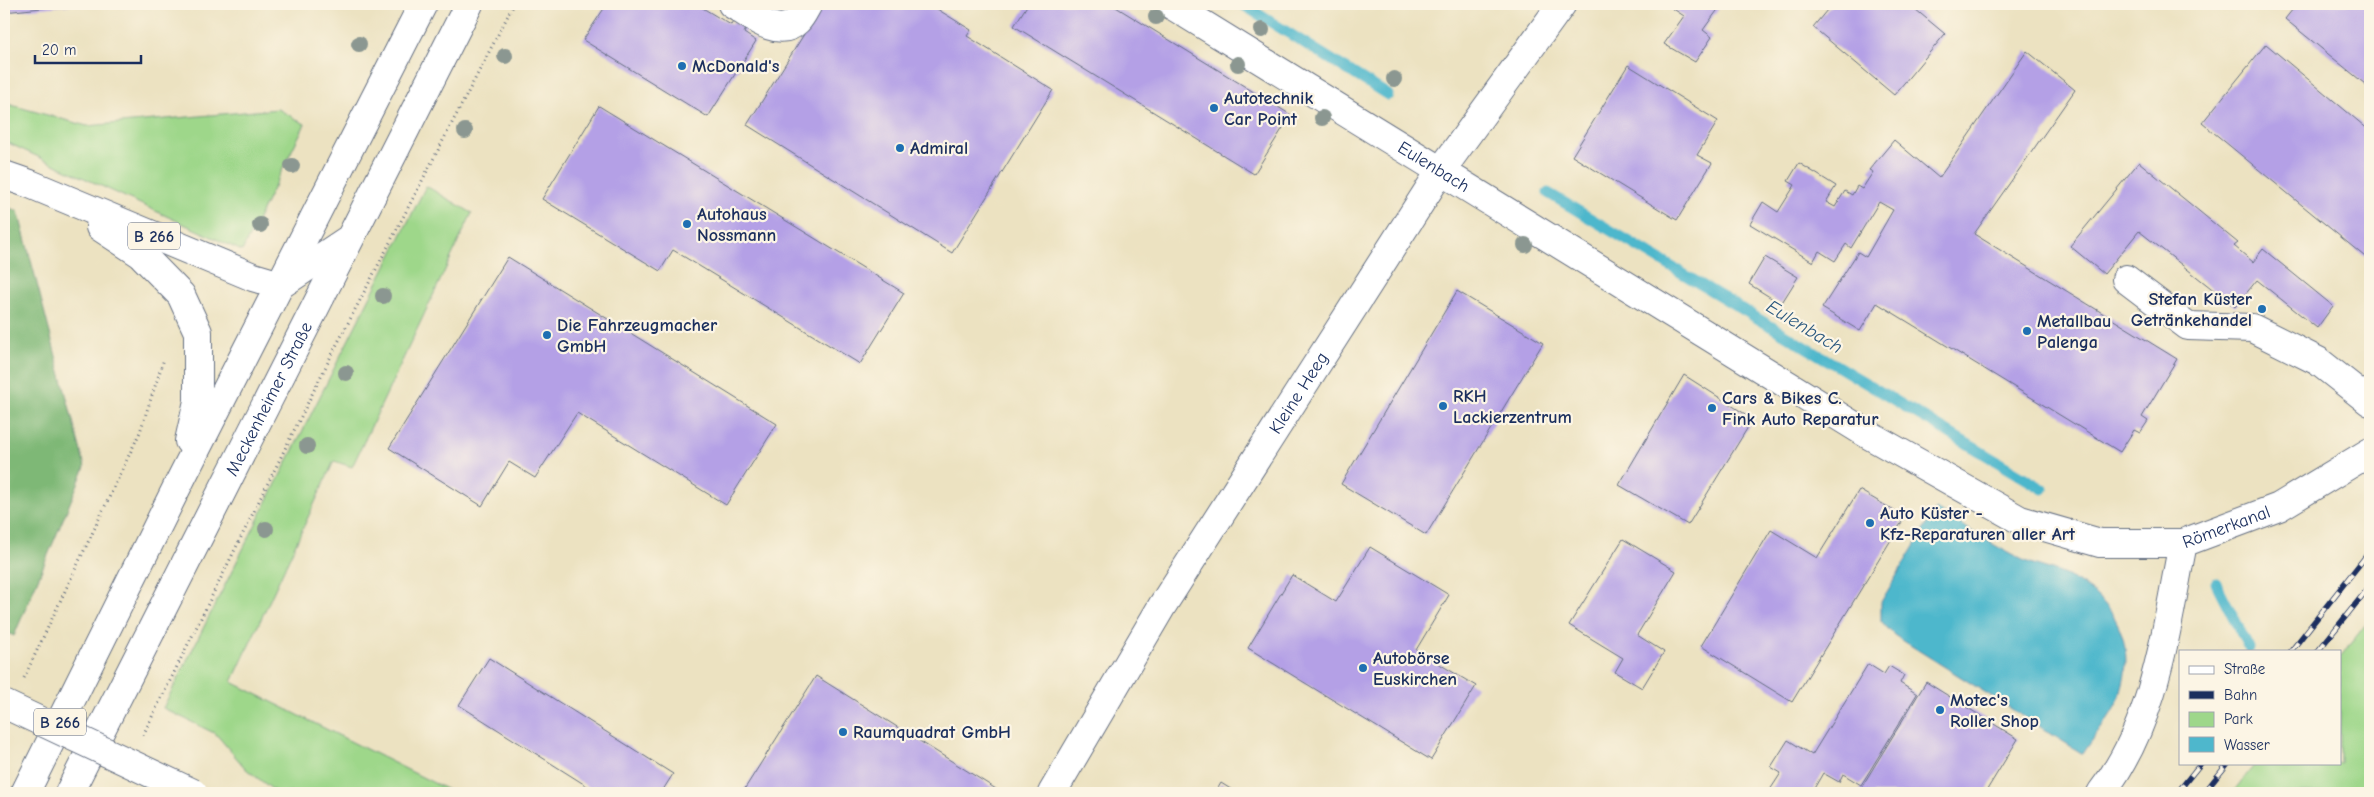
<svg xmlns="http://www.w3.org/2000/svg" width="2374" height="797" font-family="'Comic Neue',sans-serif">
<style>
.green{fill:#9ed78a;stroke:#5c8374}
.forest{fill:#7eb876;stroke:#4c746a}
.water{fill:#4eb7cc;stroke:#347395}
.lines{fill:none;stroke-linecap:round;stroke-linejoin:round}
.stream{stroke:#4eb7cc;stroke-width:11}
.building{fill:#b4a0e6}
.minor-casing{stroke:#646e81;stroke-width:30}
.major-casing{stroke:#646e81;stroke-width:30}
.path{stroke:#646e81;stroke-width:3;stroke-dasharray:1 4;stroke-linecap:butt}
.minor{stroke:#fff;stroke-width:28}
.major{stroke:#fff;stroke-width:28}
.rail-casing{stroke:#1b2f5e;stroke-width:5.5}
.rail{stroke:#fcf5e5;stroke-width:4;stroke-dasharray:11;stroke-linecap:butt}
.major-bridge-casing{stroke:#646e81;stroke-width:30;stroke-linecap:butt}
.major-bridge{stroke:#fff;stroke-width:28}
.tree{fill:#8b9791}
.poi-dot{fill:#1f6fb2;stroke:#fcf5e5;stroke-width:2}
.labels{text-anchor:middle;stroke-width:4.5;stroke-linejoin:round;paint-order:stroke}
.shield{fill:#fcf5e5;stroke:#5e6a86;stroke-width:1}
.shield-label{font-size:16px;font-weight:bold;fill:#1b2f5e}
.poi-label{font-size:18px;font-weight:bold;fill:#1b2f5e;stroke:#fcf5e5;text-anchor:start}
.street-label{font-size:18px;fill:#1b2f5e;stroke:#fcf5e5}
.water-label{font-size:19px;font-style:italic;fill:#2a587f;stroke:#fcf5e5}
</style>
<rect width="100%" height="100%" fill="#fcf5e5"/>
<filter id="ink" filterUnits="userSpaceOnUse"><feTurbulence type="fractalNoise" baseFrequency=".02" numOctaves="2"/><feDisplacementMap in="SourceGraphic" scale="10" xChannelSelector="R" yChannelSelector="G"/><feConvolveMatrix kernelMatrix="1 2 1 2 8 2 1 2 1" color-interpolation-filters="sRGB"/></filter>
<filter id="wash" filterUnits="userSpaceOnUse"><feTurbulence type="fractalNoise" baseFrequency=".0096" numOctaves="4" result="noise"/><feDisplacementMap in="SourceGraphic" scale="20" xChannelSelector="R" yChannelSelector="G"/><feGaussianBlur stdDeviation="1.12" result="paint"/><feColorMatrix in="noise" values="0 0 0 0 0 0 0 0 0 0 0 0 0 0 0 0 0 1.4 0 .05"/><feComposite in="paint" operator="in"/></filter>
<g filter="url(#wash)">
<rect width="100%" height="100%" fill="#ece2c1"/>
<g class="green">
<path d="M4,103l83,23 191,-17 27,15 -63,127 -238,-110z"/>
<path d="M426,186l46,27 -120,254 -18,-6 -102,221 222,111h-177l-31,-24 -30,-35 -53,-26z"/>
<path d="M2370,619v174h-138l24,-30h84v-106z"/>
</g>
<path class="forest" d="M4,206l14,5 67,256 -71,169 -10,-5z"/>
<path class="water" d="M1936,509c29,17 58,38 89,52 15,6 32,9 46,17 48,25 67,71 47,122 -5,15 -26,39 -35,54l-189,-119 -13,-14v-19z"/>
<g class="lines">
<g class="stream">
<path d="M1242,4l146,91"/>
<path d="M1548,193l495,296"/>
<path d="M2216,583l33,65"/>
</g>
</g>
<g id="blocks">
<g class="building">
<path d="M4,4h66v1l-66,7z"/>
<path d="M599,4h97l35,21 2,-3 4,2 9,5 -2,4 12,8 -48,76 -125,-77 22,-33z"/>
<path d="M823,4h106l42,26 -4,6 86,54 -101,163 -205,-128z"/>
<path d="M1028,4h83l180,111 -37,59 -240,-148z"/>
<path d="M1666,4h56l-19,26 9,7 -17,25 -31,-18 20,-28z"/>
<path d="M1832,4h77l36,30 -51,61 -81,-68z"/>
<path d="M2297,4h73v84l-85,-69z"/>
<path d="M2266,44l104,87v130l-168,-138z"/>
<path d="M2027,51l48,39 -101,144 203,125 -35,58 6,4 -8,12 -6,-3 -14,22 -243,-149 -17,28 -38,-23 36,-56 8,5 27,-47 -14,-8 -28,46 -5,-4 -11,17 -16,-10 -6,11 -63,-38 13,-22 15,10 17,-27 -7,-4 11,-18 37,23 -10,16 9,5 10,-16 7,4 5,-9 5,3 11,-17 -4,-2 25,-30 45,38z"/>
<path d="M1628,65l90,56 -21,34 15,8 -35,57 -105,-64z"/>
<path d="M599,106l305,187 -44,71 -187,-114 -13,21 -118,-72z"/>
<path d="M2139,162l99,81 -4,3 19,16 10,-13 70,57 -16,22 -60,-48 -22,27 -96,-76 -35,43 -34,-28z"/>
<path d="M508,257l269,167 -51,81 -149,-92 -42,65 -26,-16 -27,44 -93,-58z"/>
<path d="M1765,257l33,20 -17,27 -32,-20z"/>
<path d="M1457,291l86,52 -117,192 -85,-51z"/>
<path d="M1684,375l69,44 -65,106 -69,-40z"/>
<path d="M1859,490l46,27 -113,185 -91,-56 70,-116 46,28z"/>
<path d="M1623,539l53,32 -39,64 27,17 -22,36 -27,-16 8,-14 -54,-33z"/>
<path d="M1370,547l79,48 -33,55 60,36 -45,74 -183,-112 44,-73 44,27z"/>
<path d="M489,658l184,116 -12,19h-63l-139,-88z"/>
<path d="M1868,664l16,10 5,-8 15,9 -4,8 17,11 -56,91 -18,-11 -4,8 -16,-9 -11,19 2,1h-46l13,-20 -10,-6 17,-27 24,15z"/>
<path d="M816,676l180,113 -3,4h-251z"/>
<path d="M1926,682l92,57 -33,54h-127z"/>
<path d="M1221,783l16,10h-22z"/>
</g>
</g>
</g>
<g filter="url(#ink)">
<use href="#blocks" fill-opacity="0" stroke="#646e81" stroke-width="1"/>
<g class="lines">
<defs>
<g id="minor">
<path d="M732,4c17,10 46,36 65,17 5,-5 8,-12 11,-17"/>
<path id="s1" d="M1170,4l699,431 151,85 80,23h83"/>
<path d="M2126,279l62,47 64,2 66,33 52,41"/>
<path id="s2" d="M1052,793l110,-187 278,-434 122,-168"/>
<path id="s3" d="M2101,793c55,-70 65,-165 82,-250l96,-36 91,-55"/>
</g>
<g id="major">
<path d="M4,175l26,9 223,93 27,8 66,-44"/>
<path d="M100,227l41,27 40,41 17,37v69l-9,40"/>
<path d="M25,793l156,-314 242,-475"/>
<path id="s4" d="M69,793l400,-789"/>
</g>
</defs>
<use href="#minor" class="minor-casing"/>
<use href="#major" class="major-casing"/>
<g class="path">
<path d="M24,678l116,-246 24,-73"/>
<path d="M143,735l190,-383 181,-348"/>
</g>
<use href="#minor" class="minor"/>
<use href="#major" class="major"/>
<defs>
<g id="rail">
<path d="M2291,651l79,-100"/>
<path d="M2318,651l52,-65"/>
<path d="M2177,793l24,-30"/>
<path d="M2204,793l24,-30"/>
</g>
</defs>
<use href="#rail" class="rail-casing"/>
<use href="#rail" class="rail"/>
<defs>
<path id="major-bridge" d="M4,704l189,89"/>
</defs>
<use href="#major-bridge" class="major-bridge-casing"/>
<use href="#major-bridge" class="major-bridge"/>
</g>
<g class="tree">
<circle cx="1156" cy="17" r="8"/>
<circle cx="1262" cy="30" r="8"/>
<circle cx="359" cy="44" r="8"/>
<circle cx="505" cy="56" r="8"/>
<circle cx="1238" cy="64" r="8"/>
<circle cx="1394" cy="79" r="8"/>
<circle cx="1322" cy="118" r="8"/>
<circle cx="465" cy="131" r="8"/>
<circle cx="292" cy="166" r="8"/>
<circle cx="260" cy="225" r="8"/>
<circle cx="1525" cy="245" r="8"/>
<circle cx="383" cy="296" r="8"/>
<circle cx="346" cy="373" r="8"/>
<circle cx="307" cy="446" r="8"/>
<circle cx="266" cy="529" r="8"/>
</g>
</g>
<g class="poi-dot">
<circle cx="682" cy="66" r="5"/>
<circle cx="1214" cy="108" r="5"/>
<circle cx="900" cy="148" r="5"/>
<circle cx="687" cy="224" r="5"/>
<circle cx="2262" cy="309" r="5"/>
<circle cx="2027" cy="331" r="5"/>
<circle cx="547" cy="335" r="5"/>
<circle cx="1443" cy="406" r="5"/>
<circle cx="1712" cy="408" r="5"/>
<circle cx="1870" cy="523" r="5"/>
<circle cx="1363" cy="668" r="5"/>
<circle cx="1940" cy="710" r="5"/>
<circle cx="843" cy="732" r="5"/>
</g>
<g class="labels">
<g class="shield">
<rect x="128" y="222.5" width="52" height="27" rx="4"/>
<rect x="34" y="708.5" width="52" height="27" rx="4"/>
</g>
<g class="shield-label">
<text x="154" y="242">B 266</text>
<text x="60" y="728">B 266</text>
</g>
<g class="poi-label">
<text x="692" y="72">McDonald's</text>
<text x="1224" y="104">Autotechnik<tspan x="1224" dy="21">Car Point</tspan></text>
<text x="910" y="154">Admiral</text>
<text x="697" y="220">Autohaus<tspan x="697" dy="21">Nossmann</tspan></text>
<text x="2252" y="305" text-anchor="end">Stefan Küster<tspan x="2252" dy="21">Getränkehandel</tspan></text>
<text x="2037" y="327">Metallbau<tspan x="2037" dy="21">Palenga</tspan></text>
<text x="557" y="331">Die Fahrzeugmacher<tspan x="557" dy="21">GmbH</tspan></text>
<text x="1453" y="402">RKH<tspan x="1453" dy="21">Lackierzentrum</tspan></text>
<text x="1722" y="404">Cars &amp; Bikes C.<tspan x="1722" dy="21">Fink Auto Reparatur</tspan></text>
<text x="1880" y="519">Auto Küster -<tspan x="1880" dy="21">Kfz-Reparaturen aller Art</tspan></text>
<text x="1373" y="664">Autobörse<tspan x="1373" dy="21">Euskirchen</tspan></text>
<text x="1950" y="706">Motec's<tspan x="1950" dy="21">Roller Shop</tspan></text>
<text x="853" y="738">Raumquadrat GmbH</text>
</g>
<g class="street-label">
<text dy="6" stroke="none"><textPath href="#s1" startOffset="310">Eulenbach</textPath></text>
<text dy="6" stroke="none"><textPath href="#s2" startOffset="470">Kleine Heeg</textPath></text>
<text dy="6" stroke="none"><textPath href="#s4" startOffset="442">Meckenheimer Straße</textPath></text>
<text dy="6" stroke="none"><textPath href="#s3" startOffset="312">Römerkanal</textPath></text>
</g>
<g class="water-label">
<text transform="translate(1805 326) rotate(31)" y="7">Eulenbach</text>
</g>
</g>
<rect width="2374" height="797" fill="none" stroke="#fcf5e5" stroke-width="20"/>
<rect x="2179" y="650" width="162" height="115" fill="#fcf5e5" stroke="#a2a6af"/>
<rect x="2189" y="666" width="25" height="8" fill="#ffffff" stroke="#a2a6af"/>
<text x="2224" y="674" font-size="15" fill="#1b2f5e">Straße</text>
<rect x="2189" y="691" width="25" height="8" fill="#1b2f5e" stroke="#a2a6af"/>
<text x="2224" y="700" font-size="15" fill="#1b2f5e">Bahn</text>
<rect x="2189" y="712" width="25" height="15" fill="#9ed78a" stroke="#a2a6af"/>
<text x="2224" y="724" font-size="15" fill="#1b2f5e">Park</text>
<rect x="2189" y="737" width="25" height="15" fill="#4eb7cc" stroke="#a2a6af"/>
<text x="2224" y="750" font-size="15" fill="#1b2f5e">Wasser</text>
<path d="M35 55v8h106v-8" fill="none" stroke="#1b2f5e" stroke-width="2.5"/>
<text x="42" y="55" font-size="15" fill="#1b2f5e" stroke="#fcf5e5" stroke-width="4" paint-order="stroke">20 m</text>
</svg>
